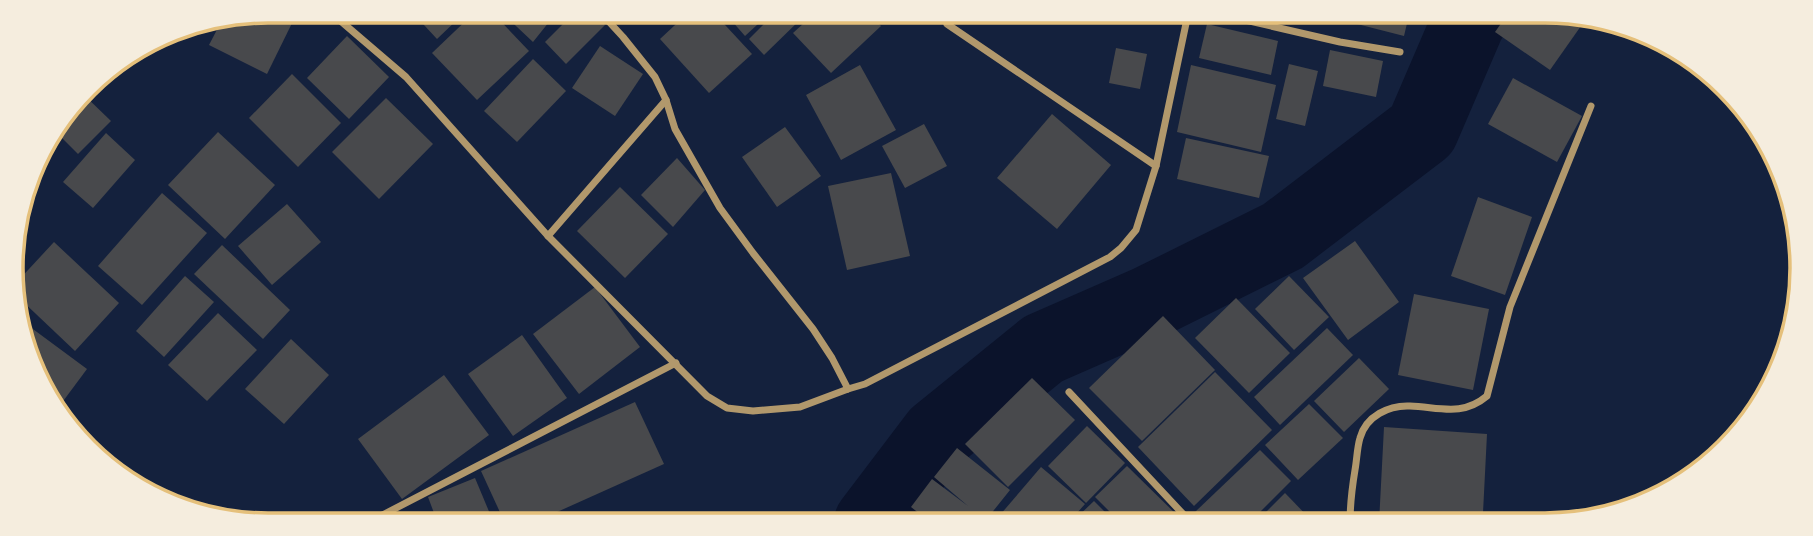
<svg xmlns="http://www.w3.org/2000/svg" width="1813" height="536" font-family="'Nunito Sans',sans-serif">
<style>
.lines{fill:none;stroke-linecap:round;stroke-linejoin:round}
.river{stroke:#0b132b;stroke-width:74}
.building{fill:#48494c}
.minor{stroke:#b1986c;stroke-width:7}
.rim{fill:none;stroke:#e5c07b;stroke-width:3.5}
</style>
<rect width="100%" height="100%" fill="#14213d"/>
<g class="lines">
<path class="river" d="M871,522l66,-87 106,-86 105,-46 135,-67 139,-106 46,-107 5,-8"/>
</g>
<g class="building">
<path d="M268,11h18l10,4 -29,59 -58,-29 13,-25z"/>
<path d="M411,11h42l6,7 -22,21z"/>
<path d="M476,11h15l38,40 -52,49 -45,-47z"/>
<path d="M500,11l42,1h15l-24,30z"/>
<path d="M575,12h18l12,13 -39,39 -21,-22z"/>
<path d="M689,12h24l39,42 -43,39 -49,-54z"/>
<path d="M724,12h47l-26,24z"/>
<path d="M776,12l24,1 4,3 -40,39 -15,-16z"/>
<path d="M815,13h53l13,13 -50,47 -38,-40z"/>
<path d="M1318,14l25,1h66l-5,21z"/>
<path d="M1507,15h36l45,1 -38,54 -55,-38z"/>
<path d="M1207,24l71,17 -7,34 -72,-17z"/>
<path d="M347,36l42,41 -40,42 -42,-41z"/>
<path d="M600,46l43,28 -28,42 -43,-28z"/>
<path d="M1116,48l31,6 -7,35 -31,-6z"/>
<path d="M1330,50l53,11 -7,36 -53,-11z"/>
<path d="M533,59l33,32 -49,51 -33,-31z"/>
<path d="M1289,64l29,7 -13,55 -29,-7z"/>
<path d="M860,65l36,65 -55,30 -35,-65z"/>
<path d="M1191,65l85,20 -15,67 -84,-20z"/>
<path d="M292,74l49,49 -43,44 -49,-49z"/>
<path d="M1513,78l69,38 -25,46 -69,-38z"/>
<path d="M83,94l28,27 -33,33 -23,-23z"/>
<path d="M386,98l47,46 -54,55 -47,-47z"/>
<path d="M1052,114l59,51 -54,64 -60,-51z"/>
<path d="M924,124l23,42 -42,22 -23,-42z"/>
<path d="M785,127l36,49 -44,31 -35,-50z"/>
<path d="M218,132l57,53 -50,54 -57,-54z"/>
<path d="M106,133l29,27 -42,48 -30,-26z"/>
<path d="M1186,138l83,18 -10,42 -82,-19z"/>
<path d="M677,158l28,32 -32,37 -32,-32z"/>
<path d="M891,173l19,83 -63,14 -19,-84z"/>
<path d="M620,187l48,47 -43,44 -48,-47z"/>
<path d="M162,193l45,40 -65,72 -44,-39z"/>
<path d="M1478,197l54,20 -27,78 -54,-19z"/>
<path d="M287,204l34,38 -49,43 -34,-39z"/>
<path d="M1355,241l44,61 -51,38 -45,-62z"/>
<path d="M54,242l65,61 -44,48 -58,-55 -1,-13z"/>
<path d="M222,245l68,65 -27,29 -69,-65z"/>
<path d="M185,276l29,26 -50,55 -28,-26z"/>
<path d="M1289,276l40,41 -35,33 -39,-41z"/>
<path d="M595,287l45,60 -61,47 -46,-60z"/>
<path d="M1414,294l75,15 -16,81 -75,-15z"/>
<path d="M1236,298l54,55 -41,40 -54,-55z"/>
<path d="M218,313l39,37 -50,51 -39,-36z"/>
<path d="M1163,316l52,54 -73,71 -53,-53z"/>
<path d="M18,318l69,51 -32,43 -36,-78z"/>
<path d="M1327,328l26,27 -73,70 -26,-28z"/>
<path d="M522,335l45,63 -54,38 -45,-62z"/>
<path d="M291,339l38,36 -45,49 -39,-35z"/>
<path d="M1359,358l30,31 -45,43 -30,-31z"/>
<path d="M1215,372l57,58 -78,76 -56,-59z"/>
<path d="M444,375l45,60 -87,64 -44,-60z"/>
<path d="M1032,378l43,42 -67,67 -43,-43z"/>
<path d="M635,402l29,62 -127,57h-33l-23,-50z"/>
<path d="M1309,404l34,34 -45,42 -33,-35z"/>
<path d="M1087,426l38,37 -39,40 -38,-37z"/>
<path d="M1384,427l103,7 -4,79 26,2v8h-130z"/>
<path d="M957,448l53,42 -24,30 3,2h-59l-19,-15 21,-28 36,27 -34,-29z"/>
<path d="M1260,450l31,31 -42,42h-44l-10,-11z"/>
<path d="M1127,466l53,52 -5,4h-55l-25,-25z"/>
<path d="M1041,467l44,37 -16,18h-75z"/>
<path d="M475,478l18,43h-56l-9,-24z"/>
<path d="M1285,493l29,30h-59z"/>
<path d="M1094,501l21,21h-43z"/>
</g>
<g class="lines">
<g class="minor">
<path d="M329,11l77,66 142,159 159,160 20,12 26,3 47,-4 48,-18 17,-5 245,-127 11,-9 15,-18 20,-64 32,-152"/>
<path d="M600,12l23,25 32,40 11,23 9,29 45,79 33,45 60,76 19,29 16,31"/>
<path d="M1219,14l121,28 60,10"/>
<path d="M947,24l209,142"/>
<path d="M548,236l118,-136"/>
<path d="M1069,392l114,122 5,9"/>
<path d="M371,521l305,-158"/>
<path d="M1350,523c0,-18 2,-35 5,-53 2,-11 2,-22 5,-32 6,-22 29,-33 50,-32 29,1 52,11 77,-10l23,-89 81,-201"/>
</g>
</g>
<path d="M0 0H1813V536H0ZM268 23H1545A245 245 0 0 1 1790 268V268A245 245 0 0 1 1545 513H268A245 245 0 0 1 23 268V268A245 245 0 0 1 268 23Z" fill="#f5edde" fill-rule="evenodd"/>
<path class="rim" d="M268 23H1545A245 245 0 0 1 1790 268V268A245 245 0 0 1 1545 513H268A245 245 0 0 1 23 268V268A245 245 0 0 1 268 23Z"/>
</svg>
